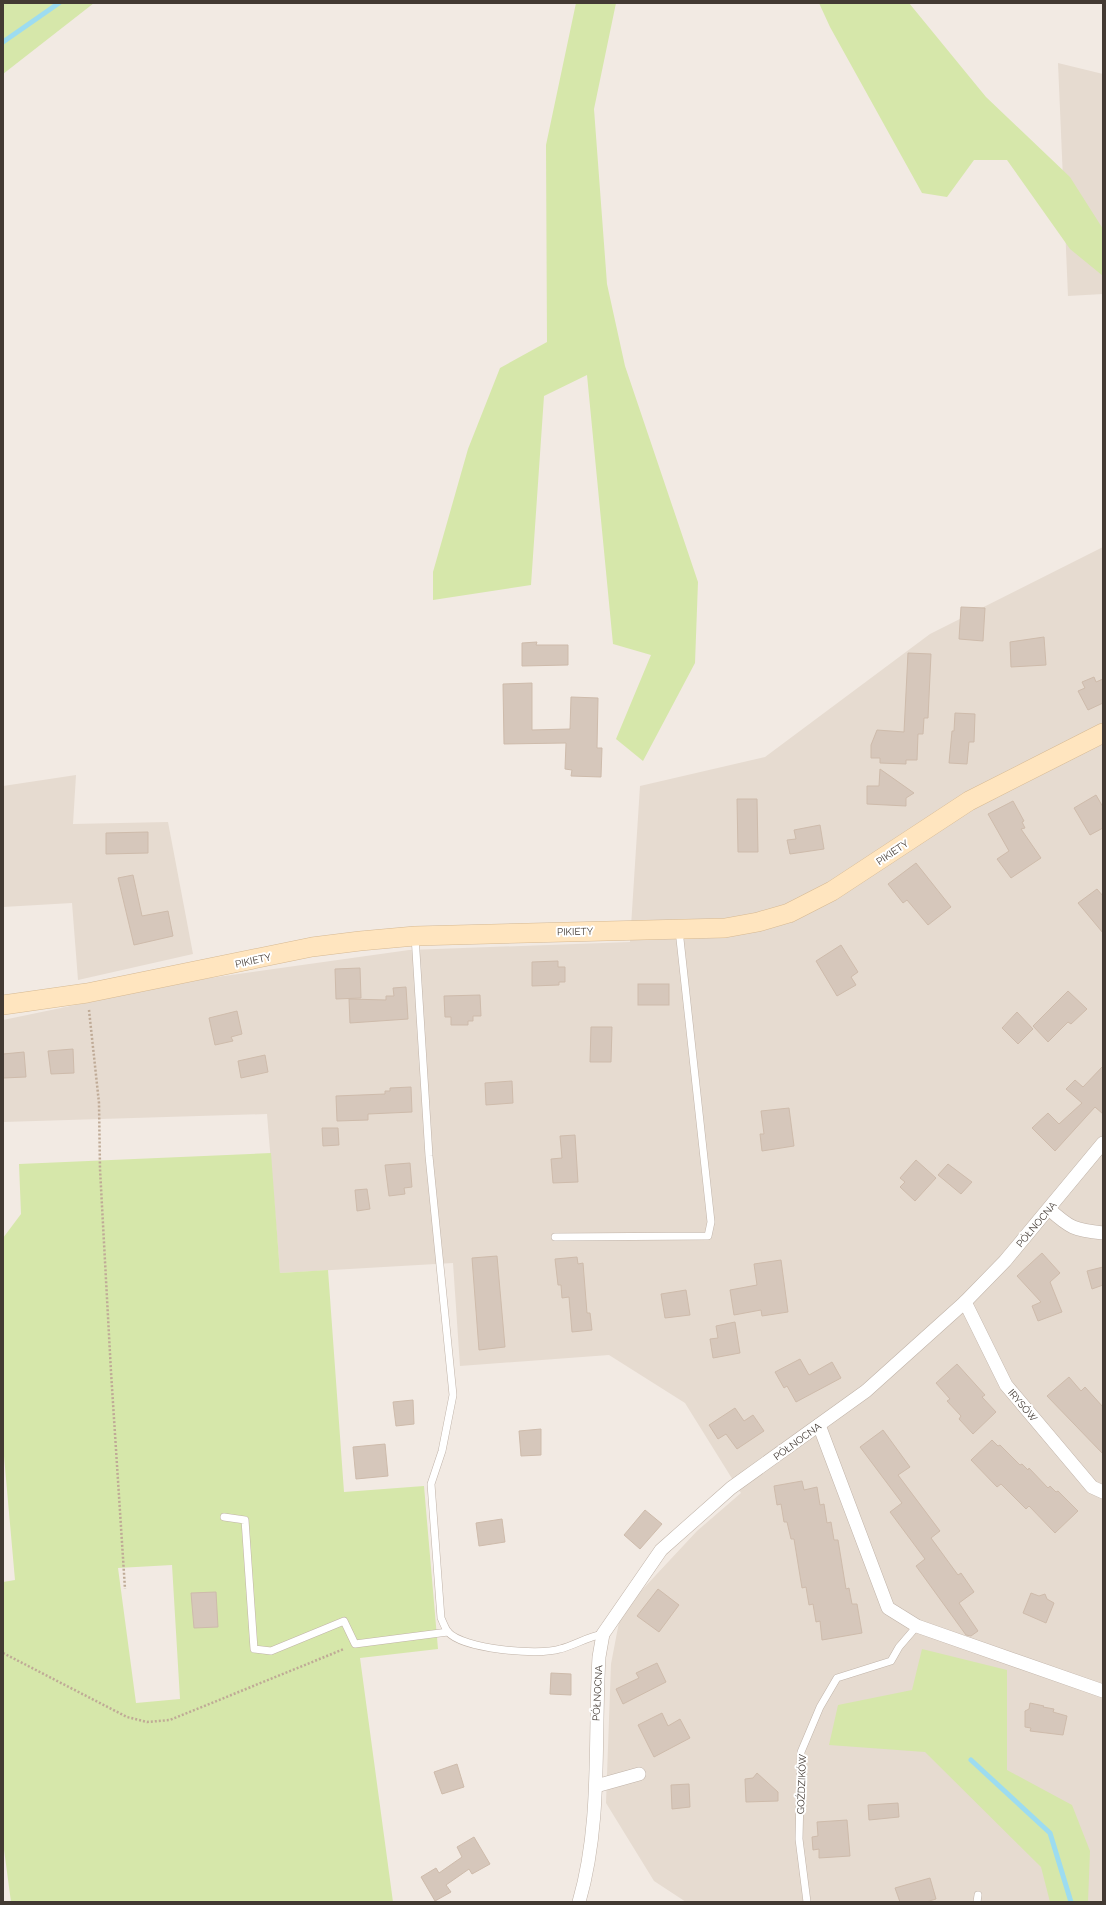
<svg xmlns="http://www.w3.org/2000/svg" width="1106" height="1905" font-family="Raleway,sans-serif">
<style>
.residential{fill:#e6dbd0}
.green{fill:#d6e7aa;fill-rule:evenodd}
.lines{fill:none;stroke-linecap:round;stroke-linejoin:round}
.stream{stroke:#9ddcf0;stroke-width:5}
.building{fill:#d6c7bb;stroke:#cebbab}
.lane-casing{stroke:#c0b3a8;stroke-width:8}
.street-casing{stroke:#c0b3a8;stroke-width:14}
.secondary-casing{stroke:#d6b993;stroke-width:20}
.path{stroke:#bfaa96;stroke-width:2.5;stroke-dasharray:2 2;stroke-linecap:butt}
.lane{stroke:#fff;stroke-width:7}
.street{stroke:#fff;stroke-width:13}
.secondary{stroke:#ffe5bf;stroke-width:19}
.labels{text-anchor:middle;stroke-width:4;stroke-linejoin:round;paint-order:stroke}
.street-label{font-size:10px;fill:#433a33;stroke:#fff}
</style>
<rect width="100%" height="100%" fill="#f2eae3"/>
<g class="residential">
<path d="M1058,63l45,11v220l-35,2z"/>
<path d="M1103,547v1355h-417l-32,-21 -48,-78 5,-139 8,-42 22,-31 56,-60 44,-38 -56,-90 -76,-48 -149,11 -7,-103 -173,10 -13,-159 -264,8v-102l193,-40 213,-30 221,-8 10,-156 125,-29 165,-123z"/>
<path d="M76,775l-3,49 95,-2 25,132 -115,26 -6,-77 -69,4v-121z"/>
</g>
<g class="green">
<path d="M3,3h91l-91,71z"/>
<path d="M576,3h40l-22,106 13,175 18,82 73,216 -3,81 -52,98 -27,-22 35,-84 -38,-11 -26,-269 -43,21 -13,189 -98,15v-28l35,-123 32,-81 47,-26 -1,-197z"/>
<path d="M819,3h90l77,94 84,80 33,52v47l-33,-27 -63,-89h-33l-27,37 -25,-4 -92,-166z"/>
<path d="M271,1153l9,120 48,-3 16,222 80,-6 14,163 -78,9 33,244h-382l-8,-60v-260l12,-2 -12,-135v-207l18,-24 -2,-50zM172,1565l8,134 -44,4 -18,-135z"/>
<path d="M922,1649l85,21v100l65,35 18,46 -2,51h-38l-9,-35 -116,-115 -96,-7 9,-40 74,-15z"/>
</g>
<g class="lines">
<g class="stream">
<path d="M3,42l56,-39"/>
<path d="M971,1760l79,73 21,69"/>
</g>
</g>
<g class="building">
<path d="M961,607l24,1 -2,33 -24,-2z"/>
<path d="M1044,637l2,28 -35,2 -1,-25z"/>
<path d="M537,642l-1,3h32v20l-46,1v-23z"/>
<path d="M908,653l23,1 -3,64h-4l-1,16h-5l-1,26h-11v4l-26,-1v-5h-9v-13l6,-15 27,2z"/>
<path d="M1094,677l2,5 7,-3v24l-15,7 -10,-19 7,-3 -3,-6z"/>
<path d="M532,683v47l38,-1 1,-32 27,1 -1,50h5l-1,29 -30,-1 1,-6 -7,-1 1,-26 -62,1 -1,-60z"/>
<path d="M955,713l20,1 -1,28h-5l-2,22 -18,-1 3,-32h2z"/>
<path d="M880,769l34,24 -8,5v8l-39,-2v-18h12z"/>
<path d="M1096,795l7,12v21l-13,7 -16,-27z"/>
<path d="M737,799h20l1,53h-20z"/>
<path d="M1013,801l11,20 -2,1 3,6 -4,1 20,29 -30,20 -14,-19 12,-8 -21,-37z"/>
<path d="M820,825l4,24 -34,5 -3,-14 9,-1 -2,-9z"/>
<path d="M148,832v21l-42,1v-21z"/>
<path d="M916,863l35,44 -23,18 -21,-25 -4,3 -15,-19z"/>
<path d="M133,875l9,41 26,-5 5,25 -39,9 -16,-67z"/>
<path d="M1097,889l6,7v37l-25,-30z"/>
<path d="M841,945l17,27 -7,5 5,8 -19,11 -21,-35z"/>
<path d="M558,961v6h7v15h-6v3l-27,1v-24z"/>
<path d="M360,968l1,30 -25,1 -1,-30z"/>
<rect x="638" y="984" width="31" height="21"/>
<path d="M406,987l2,32 -58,4 -1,-24 37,1v-4h8l-1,-8z"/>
<path d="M1068,991l19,18 -16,15 -3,-2 -20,20 -15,-16z"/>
<path d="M480,995l1,21h-8v5h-5v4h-17v-8h-6l-1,-21z"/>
<path d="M237,1011l5,23 -11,3 2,4 -18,4 -6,-27z"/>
<path d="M1017,1012l16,17 -15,15 -16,-16z"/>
<path d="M591,1027h21l-1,35h-21z"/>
<path d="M73,1049l1,24 -23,1 -3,-23z"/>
<path d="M24,1052l2,25 -23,1v-24z"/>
<path d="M265,1055l3,17 -27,6 -3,-17z"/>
<path d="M1103,1066v48l-8,-7 -40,44 -23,-23 16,-15 11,11 23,-21 -16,-14 9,-9 8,7z"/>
<path d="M512,1081l1,22 -27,2 -1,-22z"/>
<path d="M411,1087l1,25 -44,2v6l-31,1 -1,-25 49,-2v-3h5v-3z"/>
<path d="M789,1108l5,38 -32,5 -2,-17h4l-3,-23z"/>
<path d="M322,1128h16l1,17 -16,1z"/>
<path d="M575,1135l3,47 -25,1 -2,-24 11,-1 -2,-22z"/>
<path d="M916,1160l20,18 -21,23 -15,-14 5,-5 -5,-4z"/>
<path d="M410,1163l2,24 -8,1 1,6 -16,2 -4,-31z"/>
<path d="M948,1164l24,18 -11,12 -23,-19z"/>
<path d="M367,1189l3,20 -13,2 -2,-21z"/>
<path d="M1042,1253l18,20 -10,9 12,30 -24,9 -6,-15 9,-4 -24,-26z"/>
<path d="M497,1256l8,91 -26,3 -7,-92z"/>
<path d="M577,1257l1,7 5,-1 4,50h3l2,17 -20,2 -3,-35 -7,1 -1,-13h-3l-3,-26z"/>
<path d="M781,1260l7,52 -26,4 -1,-6 -27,5 -4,-25 27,-5 -3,-21z"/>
<path d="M1103,1267v18l-11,4 -5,-18z"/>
<path d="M686,1290l4,25 -25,3 -4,-24z"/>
<path d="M735,1322l5,31 -27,5 -3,-19 8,-1 -2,-12z"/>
<path d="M800,1359l9,16 23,-13 9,16 -45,24 -9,-16 -3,2 -9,-16z"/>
<path d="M957,1364l28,31 -3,2 14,15 -23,22 -14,-15 2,-3 -14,-15 3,-2 -14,-16z"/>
<path d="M1069,1377l12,14 4,-4 18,20v47l-56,-58z"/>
<path d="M413,1400l1,24 -18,2 -3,-24z"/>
<path d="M735,1408l9,13 9,-6 11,16 -27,18 -11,-15 -8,5 -9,-14z"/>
<path d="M541,1429v26l-20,1 -2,-25z"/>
<path d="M883,1430l27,37 -12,8 42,56 -9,7 27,37 3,-2 13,19 -15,11 19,28 -7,5 -5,-1 -50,-69 9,-7 -35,-47 12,-9 -42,-56z"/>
<path d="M992,1440l6,6 2,-1 20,20 2,-1 6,6 1,-2 19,20 2,-2 6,6 2,-1 20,20 -23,22 -26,-27 -3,3 -25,-25 -4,3 -26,-27z"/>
<path d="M385,1444l3,32 -32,3 -3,-32z"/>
<path d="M802,1481l2,9 13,-3 3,18 4,-1 3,19 4,-1 3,18h4l8,49 3,-1 3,16h5l5,29 -40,7 -2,-19 -4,1 -3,-18 -4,1 -3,-18 -4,1 -8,-49h-3l-4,-17h-3l-3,-18 -4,1 -3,-19z"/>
<path d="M645,1510l17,14 -22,25 -16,-14z"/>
<path d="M502,1519l3,23 -26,4 -3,-23z"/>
<path d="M658,1589l21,16 -20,27 -22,-16z"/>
<path d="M216,1592l2,35 -24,1 -3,-35z"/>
<path d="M1031,1593l8,3 6,-2 2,5 7,4 -8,20 -23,-10z"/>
<path d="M657,1663l9,19 -43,22 -7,-15 23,-11 -3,-5z"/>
<path d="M551,1673l20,1v21l-21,-1z"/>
<path d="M1030,1703l14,3 -1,1 11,2 -1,3 14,4 -4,19 -33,-4 1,-3 -6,-1v-16l4,-2z"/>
<path d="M662,1713l6,13 12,-7 10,19 -36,19 -16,-32z"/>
<path d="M457,1764l7,23 -22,7 -8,-22z"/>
<path d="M757,1773l21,19v9l-32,1 -1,-23 8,-1z"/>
<path d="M689,1784l1,23 -18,2 -1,-24z"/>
<path d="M898,1803l1,14 -30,3 -1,-15z"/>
<path d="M847,1820l3,36 -31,2v-9l-6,1 -1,-13 6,-1 -1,-14z"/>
<path d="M474,1837l16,27 -18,10 -3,-5 -23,16 5,7 -16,9 -14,-24 15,-9 3,5 23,-16 -5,-10z"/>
<path d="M930,1878l6,21 -10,3h-26l-5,-14z"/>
</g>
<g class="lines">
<defs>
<g id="lane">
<path d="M415,936l14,220 24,239 -11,56 -11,33 10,134c2,4 4,10 7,14 15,17 90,24 112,17 15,-4 27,-12 43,-15"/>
<path d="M555,1237l153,-1 3,-14 -32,-292"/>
<path d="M224,1517l21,3 9,129 17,2 73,-30 11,23 93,-12"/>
<path d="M807,1902l-8,-63 2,-87 19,-45 17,-29 54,-17 8,-14 18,-21"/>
<path d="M977,1902l1,-7"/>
</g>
<g id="street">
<path d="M1049,1209c21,19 25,21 54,24"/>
<path d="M965,1302l41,83 86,102 11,5"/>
<path d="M819,1425l69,183 29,18 186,65"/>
<path d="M596,1786l43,-12"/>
<path d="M579,1902c23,-79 15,-163 20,-245l4,-23 58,-84 70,-62 135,-97 99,-89 40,-41 98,-118"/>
</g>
<path id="secondary" d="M3,1005l84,-12 225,-46 48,-6 55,-5 310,-8 33,-6 31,-9 43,-22 137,-90 134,-68"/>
</defs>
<use href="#lane" class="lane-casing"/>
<use href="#street" class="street-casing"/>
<use href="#secondary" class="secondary-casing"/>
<g class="path">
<path d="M89,1010l10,93 1,66 11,203 14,217"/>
<path d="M3,1653l124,64 20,5 23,-2 174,-71"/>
</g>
<use href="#lane" class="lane"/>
<use href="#street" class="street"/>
<use href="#secondary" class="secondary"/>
</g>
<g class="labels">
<g class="street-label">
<text transform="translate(892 852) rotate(-34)" y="4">PIKIETY</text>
<text transform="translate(575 931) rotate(-1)" y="4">PIKIETY</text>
<text transform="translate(253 960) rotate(-12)" y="4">PIKIETY</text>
<text transform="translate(1036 1224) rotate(-50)" y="4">PÓŁNOCNA</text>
<text transform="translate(1023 1405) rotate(50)" y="4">IRYSÓW</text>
<text transform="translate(797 1441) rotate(-36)" y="4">PÓŁNOCNA</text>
<text transform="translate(597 1693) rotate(-87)" y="4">PÓŁNOCNA</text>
<text transform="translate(801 1784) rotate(-88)" y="4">GOŹDZIKÓW</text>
</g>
</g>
<rect width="1106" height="1905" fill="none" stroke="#433a33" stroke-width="8"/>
</svg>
